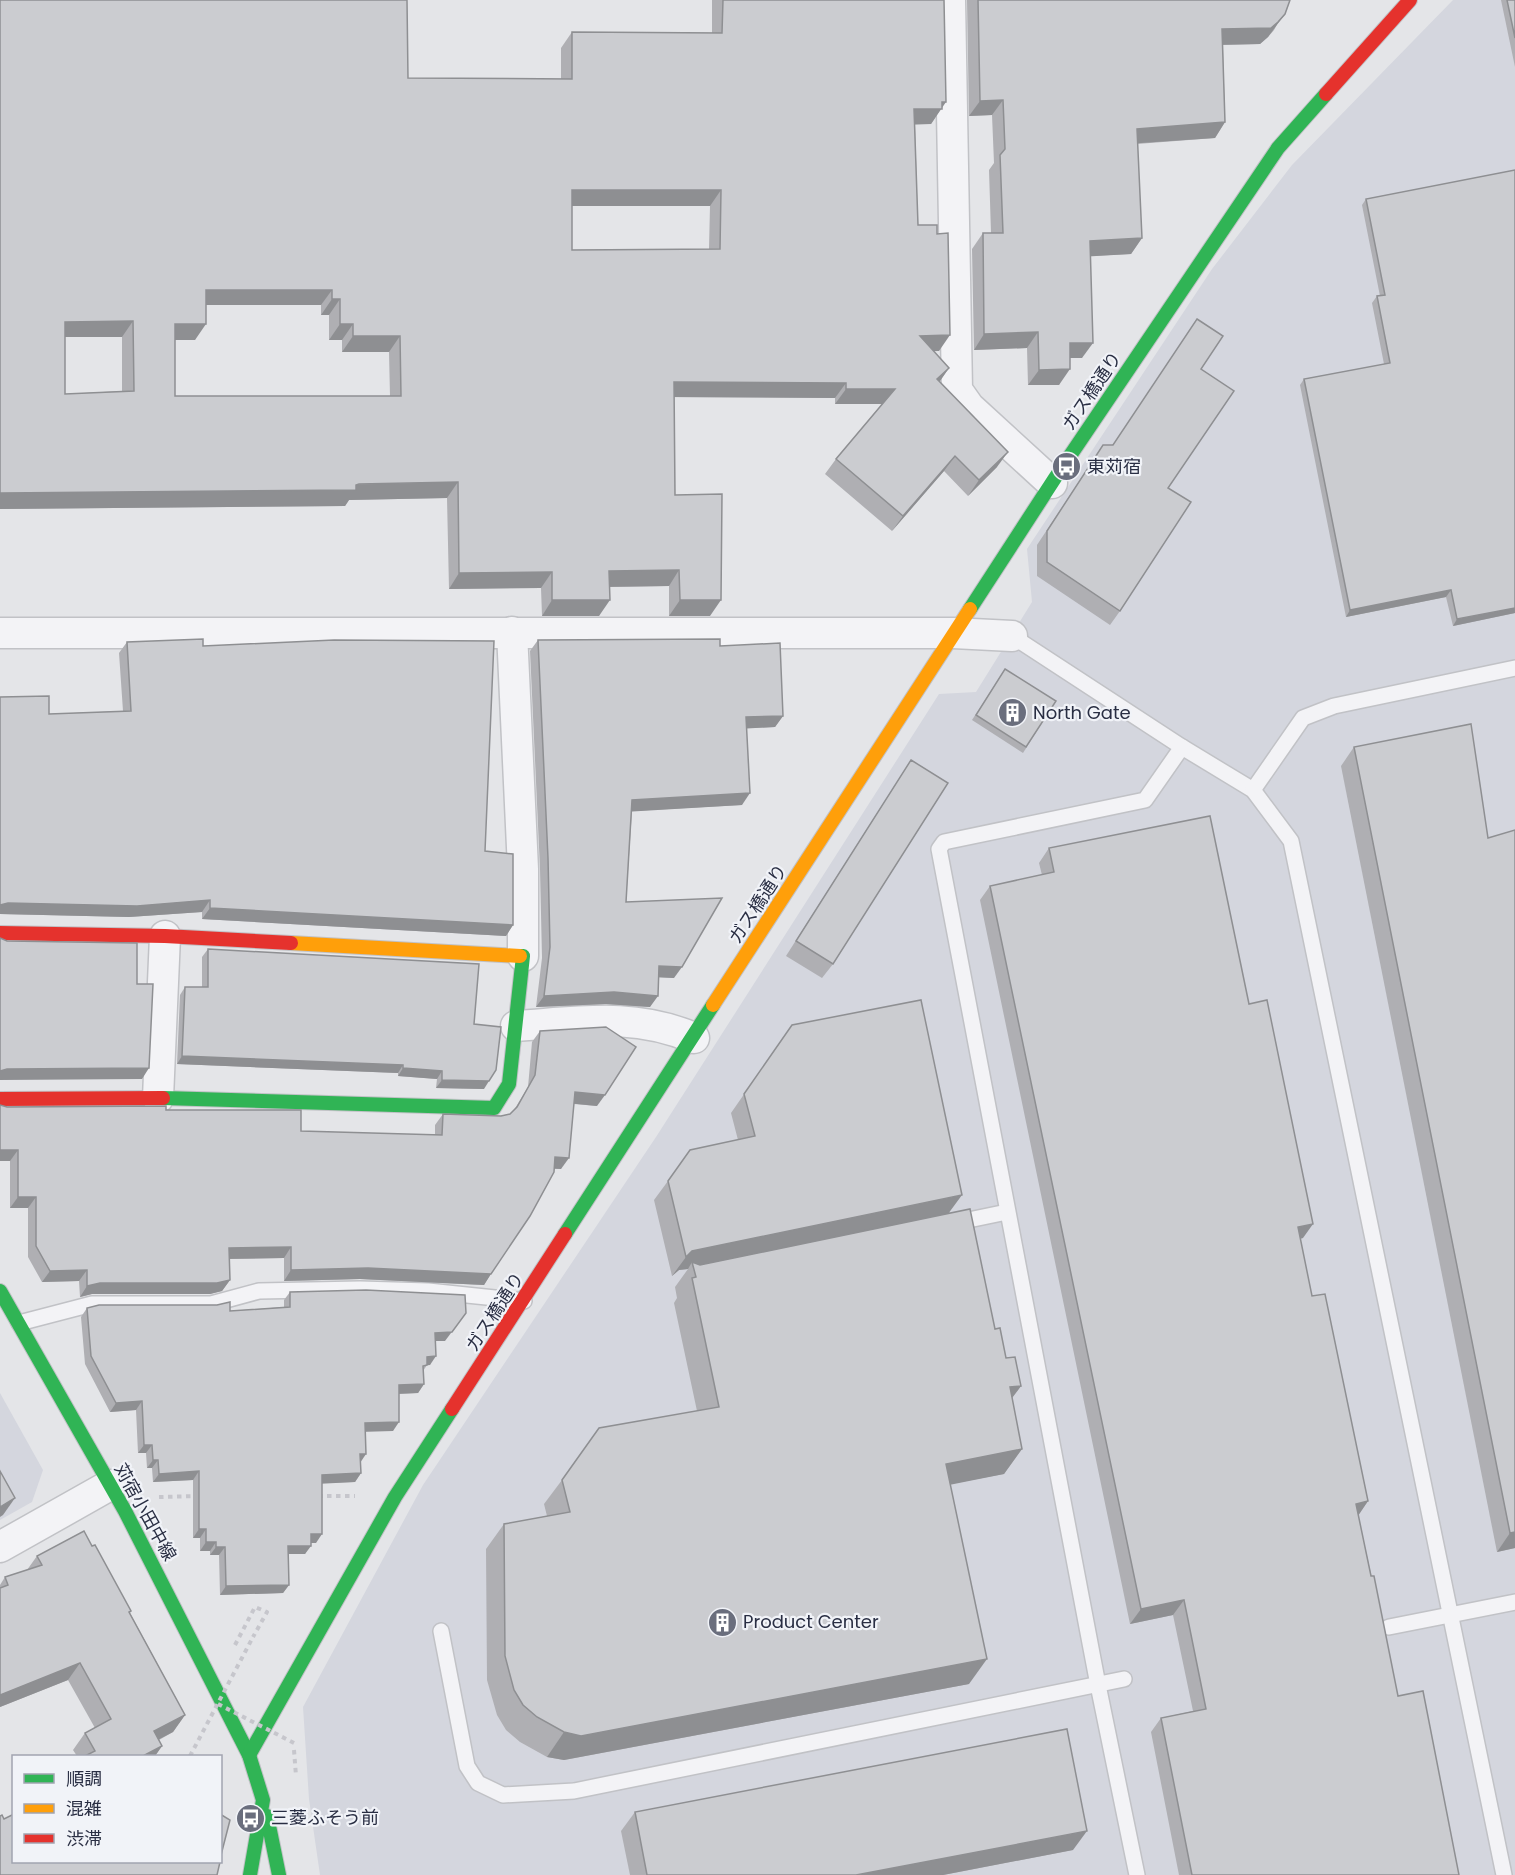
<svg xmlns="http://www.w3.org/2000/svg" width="1515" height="1875" font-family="Poppins,'Noto Sans JP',sans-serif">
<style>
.built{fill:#d4d6de}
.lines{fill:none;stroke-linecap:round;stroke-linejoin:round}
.lane-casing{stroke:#c1c2c6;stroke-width:18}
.street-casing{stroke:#c1c2c6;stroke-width:33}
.fast-casing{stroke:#c1c2c6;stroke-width:16}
.slow-casing{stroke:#c1c2c6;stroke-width:16}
.jam-casing{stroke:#c1c2c6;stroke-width:16}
.path{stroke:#c6c6cc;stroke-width:4;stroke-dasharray:4.5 4.5;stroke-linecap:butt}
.lane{stroke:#f3f3f6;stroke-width:15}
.street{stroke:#f3f3f6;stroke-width:30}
.fast{stroke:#30b455;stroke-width:14}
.slow{stroke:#ff9f0a;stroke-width:14}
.jam{stroke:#e5322d;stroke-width:14}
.path-bridge{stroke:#c6c6cc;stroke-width:4;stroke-dasharray:4.5 4.5;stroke-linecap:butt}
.wall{fill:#afafb3;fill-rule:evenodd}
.shaded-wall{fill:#8e8f92}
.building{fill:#cbccd0;stroke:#8e8f92;stroke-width:1.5;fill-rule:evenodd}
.labels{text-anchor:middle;stroke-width:4.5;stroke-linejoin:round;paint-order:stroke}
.street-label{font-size:18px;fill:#292e43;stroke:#f1f3f8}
.poi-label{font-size:18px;fill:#292e43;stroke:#f1f3f8;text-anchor:start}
</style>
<rect width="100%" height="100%" fill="#e4e5e8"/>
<g class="built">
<path d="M1453,0h62v1875h-1195l-11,-76 -6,-92 120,-222 233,-348 283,-443 37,-2 56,-90 -5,-53 185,-280 80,-104z"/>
<path d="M0,1393l43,77 -11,32 -32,18z"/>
</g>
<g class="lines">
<defs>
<g id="lane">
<path d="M1012,636l170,111 71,43 38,51 213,1034"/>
<path d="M1253,790l50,-72 31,-12 181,-38"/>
<path d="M954,1223l53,-11"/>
<path d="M19,1323l73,-19h119l48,-13 101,-2 68,2 96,10"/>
<path d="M1389,1627l126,-25"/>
<path d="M441,1631l26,135 11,17 25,12 71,-4 550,-112"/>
<path d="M1137,1875l-39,-190 -159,-836 5,-7 201,-42 37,-53"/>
</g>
<g id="street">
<path d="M950,0l7,390 12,17 83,76"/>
<path d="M512,632l11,237v87"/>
<path d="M0,633h953l59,3"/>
<path d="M516,1026c63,-4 118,-14 178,12"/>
<path d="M158,1098l7,-162"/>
<path d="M0,1547l110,-62"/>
</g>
<g id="fast">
<path d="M970,609l85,-131 223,-330 48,-54"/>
<path d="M163,1098l331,10 15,-24 14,-128h-3"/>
<path d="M565,1234l148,-229"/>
<path d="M0,1291l125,220 124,244 14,45 -13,75"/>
<path d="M249,1755l146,-258 57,-88"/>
<path d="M267,1816l12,59"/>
</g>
<g id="slow">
<path d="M291,943l229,13"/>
<path d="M713,1005l257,-396"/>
</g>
<g id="jam">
<path d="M1326,94l84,-94"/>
<path d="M0,933l165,3 126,7"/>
<path d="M0,1099l163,-1"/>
<path d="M452,1409l113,-175"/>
</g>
</defs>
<use href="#lane" class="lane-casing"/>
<use href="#street" class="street-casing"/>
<use href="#fast" class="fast-casing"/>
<use href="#slow" class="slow-casing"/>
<use href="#jam" class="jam-casing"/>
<g class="path">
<path d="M318,1496h37"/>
<path d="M159,1497l37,-1"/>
<path d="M235,1645l20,-38 12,5 -14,25"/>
<path d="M294,1750l2,26"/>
</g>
<use href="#lane" class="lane"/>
<use href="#street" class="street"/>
<use href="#fast" class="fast"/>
<use href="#slow" class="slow"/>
<use href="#jam" class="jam"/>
<g class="path-bridge">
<path d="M218,1704l76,39"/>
<path d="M190,1756l63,-119"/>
</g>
</g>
<g class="wall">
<path d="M0,0l408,78 153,1v-31l11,-16 140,1v-33h232l-2,107 -11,17h-16l3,101 21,126h-6l16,17 -10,14 58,85 -29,29 -24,-25 -52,60 -67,-57 11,-15 46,-55h-47v-6l-161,-1 1,98 35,121h-41v-30l-60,1 -10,29h-57l-1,-28 -92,1 -2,-91 -98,2 -4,6 -345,3zM572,206h138l-1,43 -137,1zM206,305h115v10h8v25h13v12h47l1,44h-215v-56h20zM65,337h57v54l-57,3z"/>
<path d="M967,0h323l-16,30 -6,7 -8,7 -37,1 2,77 -10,16 -78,6 5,94 -11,16 -41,2 -8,102h-12l-11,27h-31l-1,-37 -53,2 -2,-101 11,-16h8l-2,-63 5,-7 -2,-48 -23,1z"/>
<path d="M1501,0h14v67z"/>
<path d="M1515,170v443l-62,13 -7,-29 -100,20 -46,-232 4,-6 80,-15 -12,-61 5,-7h3l-18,-91 4,-6z"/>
<path d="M1201,369l-33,119 -48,123 -10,14 -73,-49v-31l66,-100h9z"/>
<path d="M538,640l182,6 63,70 -8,11 -28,1 -5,77 -110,6 -6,91 48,76 -16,-1 -8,30 -44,-3 -70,3 6,-49 -2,-89 -10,-218z"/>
<path d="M127,642l76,4 282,205 28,74 -7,11 -304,-17v-7l-73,5 -129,-3v-217l49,17 74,-3 -4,-58z"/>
<path d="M1005,669l51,32 -33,52 -51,-33z"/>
<path d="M1354,747l161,801 -18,4 -156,-786z"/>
<path d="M911,760l-78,204 -11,14 -36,-22z"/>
<path d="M1049,848l200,156 54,234 -3,1 12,57 56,205 -10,14 40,181 61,179h-280l-28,-143 10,-14 32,-7 -20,-96 -43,9 -150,-724 10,-14 52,-11 -3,-12z"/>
<path d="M208,949l266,75 10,65 -48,-1 1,-9 -39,-3v-3l-221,-9 3,-69 5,-8h17v-30z"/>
<path d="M792,1025l158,188 56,145 15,28 -9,12 10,51 -18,25 -54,10 19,200 -405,76 -17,-3 -27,-15 -14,-12 -9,-15 -10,-35 -1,-131 18,-25 43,-8 -3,-12 18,-24 135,-69 -23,-108 3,-5 -2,-11 13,-18 -9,1 -7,6 -18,-76 14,-19 70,-41 -7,-27z"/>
<path d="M540,1031l57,75 -23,-2 -13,65h-7l-70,116 -124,-6 -76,2v-23l-55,1 1,21 -8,11 -12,3h-118l-12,3 -1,-16 -37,1 -14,-25v-49h-18v-47h-10l7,-54 159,3 135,21 134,4v-10l8,-11 58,2 9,-2 4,-4 14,-23 4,-45z"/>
<path d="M290,1292l155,49h-10l-5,24h-3l-4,6 1,13 -6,9 -19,1 -6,37h-27l-6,32 1,10 -6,9 -33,1 -6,60h-5l-6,11h-17l1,31 -6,8 -63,2 -1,-40h-9v-4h-10v-13h-7v-58l-40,2 -1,-14h-5l-1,-15h-8l-2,-43 -26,2 -25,-48 -4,-47 6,-9 143,3 54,-4v-7z"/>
<path d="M92,1546l39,65 -1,2 55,102 -12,17 -14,8 3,6 -7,10h-78l-4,-6 12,-17 10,-5 -27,-48 -68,27v-122l5,-8 22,-7 10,-14z"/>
<path d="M635,1812l438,38 -130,25h-313l-9,-44z"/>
</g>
<g class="shaded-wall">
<path d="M1285,14l-17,23 -8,7 -48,1 10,-16z"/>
<path d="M1003,100l-11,15 -23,1 11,-15z"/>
<path d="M942,102h4l-15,22 -28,1 11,-16z"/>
<path d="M1225,122l-10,16 -89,6 11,-15z"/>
<path d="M572,190h149l-11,16h-149z"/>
<path d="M1142,238l-11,16 -52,3 11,-16z"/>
<path d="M206,290h126l-11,15h-126z"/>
<path d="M332,299h8l-11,16h-8z"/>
<path d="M133,321l-11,16h-68l11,-15z"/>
<path d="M175,324h31l-11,16h-30z"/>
<path d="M340,324h13l-11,16h-13z"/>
<path d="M1038,332l-11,16 -53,2 10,-16z"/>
<path d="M950,335l-11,16 -30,1 11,-16z"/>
<path d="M353,336h47l-11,16h-47z"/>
<path d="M1070,343h23l-11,15h-23z"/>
<path d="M949,368l-11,16 -1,-5z"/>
<path d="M1070,369l-11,16h-31l11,-15z"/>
<path d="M674,382l172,1 -11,15 -172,-1z"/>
<path d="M846,389h49l-11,15h-49z"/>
<path d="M1008,452l-11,15 -29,29 11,-16z"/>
<path d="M955,456l-11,15 -52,60 11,-15z"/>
<path d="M458,482l-11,16 -98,2 -4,6 -345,3v-16z"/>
<path d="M679,570l-10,16 -71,1 11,-16z"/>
<path d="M552,572l-11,16 -92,1 10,-16z"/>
<path d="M1451,590l-5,7 -100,20 4,-7z"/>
<path d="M552,600h58l-11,16h-57z"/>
<path d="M680,600h41l-11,16h-41z"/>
<path d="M1515,608v5l-62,13 4,-7z"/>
<path d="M783,716l-8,11 -37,2 8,-12z"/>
<path d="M750,793l-8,12 -118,7 8,-12z"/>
<path d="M210,900l-8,12 -73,5 -129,-3v-9l8,-2z"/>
<path d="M210,908l303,17 -7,11 -304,-17z"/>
<path d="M659,966l23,1 -8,11 -23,-1z"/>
<path d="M614,992l44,4 -8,11 -44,-3 -70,3 8,-11z"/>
<path d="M182,1056l221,9 -5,8 -221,-9z"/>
<path d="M149,1068l-7,11 -142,1v-9l7,-2z"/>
<path d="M403,1068l39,3 -5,8 -39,-3z"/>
<path d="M442,1080l47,1 -5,8 -48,-1z"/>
<path d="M575,1092l30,3 -8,11 -30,-3z"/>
<path d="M0,1150h18l-8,11h-10z"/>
<path d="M555,1157l14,1 -8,11 -14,-1z"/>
<path d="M962,1195l-14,19 -255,53 -1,-5 -4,7 -9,1 -7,6 14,-19 6,-6z"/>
<path d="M18,1197h18l-8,11h-18z"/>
<path d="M1313,1224l-10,14 -15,3 10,-14z"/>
<path d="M291,1247l-7,11 -63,1 8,-11z"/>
<path d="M368,1268l123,6 -7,11 -124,-6 -76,2 7,-11z"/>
<path d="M87,1270l-8,11 -37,1 8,-11z"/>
<path d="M230,1280l-8,11 -12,3h-118l-12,3 7,-11 13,-3z"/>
<path d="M460,1321l-15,20h-16l6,-8z"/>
<path d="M436,1356l-6,9 -9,1 6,-9z"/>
<path d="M424,1384l-6,9 -25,1 6,-9z"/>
<path d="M1021,1386l-18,24 7,-23z"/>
<path d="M142,1401l-6,9 -26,2 6,-9z"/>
<path d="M399,1422l-6,9 -34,1 6,-9z"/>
<path d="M144,1445h8l-6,8h-8z"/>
<path d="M1022,1449l-18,25 -75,15 17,-25z"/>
<path d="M360,1454h6l-6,9z"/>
<path d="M153,1460h5l-6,8h-5z"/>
<path d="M199,1471l-6,9 -40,2 6,-8z"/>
<path d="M361,1473l-6,9 -39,2 6,-9z"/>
<path d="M15,1498l-12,17 -3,2v-10z"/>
<path d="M1368,1501l-10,15 -2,-12z"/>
<path d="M199,1529h7l-6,9h-7z"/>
<path d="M1515,1532v16l-18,4 13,-19z"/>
<path d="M311,1534h11l-6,9h-11z"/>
<path d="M206,1542h10l-6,9h-10z"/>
<path d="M288,1546h23l-6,8h-23z"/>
<path d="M216,1547h9l-6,8h-9z"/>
<path d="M289,1585l-6,8 -63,2 6,-9z"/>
<path d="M1184,1600l-11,15 -43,9 11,-15z"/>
<path d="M987,1659l-18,25 -405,76 -17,-3 17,-25z"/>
<path d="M80,1663l-12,17 -68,27v-12z"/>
<path d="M185,1715l-12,17 -31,16 12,-17z"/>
<path d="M162,1746l-7,10h-12z"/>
<path d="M1087,1831l-14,19 -130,25h-87z"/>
</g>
<g class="building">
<path d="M0,0h407l1,78 164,1v-47l150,1 1,-33h221l2,102h-4v7h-28l4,116h19v9l11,-1 2,102 -30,1 29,32 -12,11 71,73 -29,28 -24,-24 -52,60 -67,-57 59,-70h-49v-6l-172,-1 1,113 47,-1 -1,106h-41l-1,-30 -70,1 1,29h-58v-28l-93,1 -1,-91 -99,2 -3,1v5l-356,3zM572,190h149l-1,59 -148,1zM206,290h126v9h8v25h13v12h47l1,60h-226v-72h31zM133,321l1,70 -69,3v-72z"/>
<path d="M978,0h312l-5,14 -7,8 -7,6 -49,1 3,93 -88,7 5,109 -52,3 3,102h-23v26l-31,1 -1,-38 -54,2 -1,-101h20l-3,-78 5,-6 -2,-49 -23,1z"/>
<path d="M1507,0h8v38z"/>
<path d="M1515,170v438l-58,11 -6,-29 -101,20 -46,-231 86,-16 -13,-67 8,-1 -19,-96z"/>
<path d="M1197,319l26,17 -22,33 33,22 -66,97 23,14 -71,109 -73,-49v-31l56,-86h10z"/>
<path d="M203,639v7l131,-6 160,1 -9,210 28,3v71l-303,-17v-8l-73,6 -129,-3 -8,2v-208l49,-1v18l82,-3 -4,-69z"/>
<path d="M720,639v7l60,-3 3,73 -37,1 4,76 -118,7 -6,102 96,-4 -40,69 -23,-1 -1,30 -44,-4 -70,4 6,-49 -2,-89 -10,-218z"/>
<path d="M1005,669l51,32 -30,46 -50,-32z"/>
<path d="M1471,724l17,114 27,-8v702l-5,1 -156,-786z"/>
<path d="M911,760l37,23 -115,181 -37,-23z"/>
<path d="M1210,816l39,188 18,-4 46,224 -15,3 14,69 13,-2 43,207 -12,3 15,72h3l24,120 25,-5 36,184h-267l-31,-157 45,-9 -22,-109 -43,9 -151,-723 64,-14 -5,-24z"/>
<path d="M0,938l7,3 130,2v41h16l-4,84 -142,1 -7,2z"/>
<path d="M208,949l271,15 -5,60 27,3 -5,43 -7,11 -47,-1v-9l-39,-3v-3l-221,-9 3,-69h23z"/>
<path d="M921,1000l41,195 -270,56 -6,6 -18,-76 22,-31 65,-14 -11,-42 48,-69z"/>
<path d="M606,1027l30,20 -31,48 -30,-3 -6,66 -14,-1 -1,15 -24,44 -39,58 -123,-6 -77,2v-23l-62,1 1,32 -13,3h-117l-13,3v-16l-37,1 -14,-25v-49h-18v-47h-18v-45l7,2 159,-1v4h135v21l141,4 1,-21 58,2 9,-2 7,-7 18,-32 5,-44z"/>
<path d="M970,1209l25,120 5,-1 6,30 9,-1 6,29 -11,1 12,62 -76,15 41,195 -406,77 -17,-4 -27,-15 -14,-12 -9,-15 -9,-34 -1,-132 66,-12 -8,-32 37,-52 120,-21 -27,-129 4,-1 -4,-15 8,3z"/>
<path d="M366,1290l99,5 1,18 -14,19 -17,1 1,23 -9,1v8l-4,1 1,18 -25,1v37l-34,1 1,31h-6l1,19 -39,2v59h-11v12h-23l1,39 -63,1 -1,-39h-9v-5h-10v-13h-7v-58l-40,3 -1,-14h-5l-1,-15h-8l-2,-44 -26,2 -25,-47 -4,-48 12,-3h118l13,-3v9l60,-4v-15z"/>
<path d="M0,1471l15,27 -15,9z"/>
<path d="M84,1531l8,15 3,-1 36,66 -2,1 56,103 -31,16 8,15 -19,10h-58l10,-5 -10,-18 26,-14 -31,-56 -80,32v-107l8,-3 -3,-8 37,-12 -5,-9z"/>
<path d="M1067,1729l20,102 -231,44h-209l-12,-63z"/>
<path d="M14,1814v48h206l-3,13h-217v-59l2,-1 2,4z"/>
<path d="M220,1814l10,6 -10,39z"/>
</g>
<defs>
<symbol id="bus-disc" viewBox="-11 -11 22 22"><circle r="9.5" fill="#6a6e7d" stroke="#f1f3f8"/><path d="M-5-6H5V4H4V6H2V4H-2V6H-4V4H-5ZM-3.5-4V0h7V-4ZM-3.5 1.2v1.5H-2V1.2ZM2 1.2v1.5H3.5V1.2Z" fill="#fff"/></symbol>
<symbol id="building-disc" viewBox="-11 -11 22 22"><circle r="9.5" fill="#6a6e7d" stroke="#f1f3f8"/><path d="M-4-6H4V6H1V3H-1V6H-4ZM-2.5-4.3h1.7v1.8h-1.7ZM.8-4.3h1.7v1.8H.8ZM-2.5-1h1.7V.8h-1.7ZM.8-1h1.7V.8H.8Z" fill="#fff"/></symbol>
</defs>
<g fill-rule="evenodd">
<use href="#bus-disc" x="1050" y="450" width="33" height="33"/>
<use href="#building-disc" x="996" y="696" width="33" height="33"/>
<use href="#building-disc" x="706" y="1606" width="33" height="33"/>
<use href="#bus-disc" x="234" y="1802" width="33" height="33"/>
</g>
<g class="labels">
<g class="street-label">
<text transform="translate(1092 391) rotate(-56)" y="6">ガス橋通り</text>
<text transform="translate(758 904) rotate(-57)" y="6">ガス橋通り</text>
<text transform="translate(495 1312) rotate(-57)" y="6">ガス橋通り</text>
<text transform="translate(145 1512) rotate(61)" y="6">苅宿小田中線</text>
</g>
<g class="poi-label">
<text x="1087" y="473">東苅宿</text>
<text x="1033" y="719">North Gate</text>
<text x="743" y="1628">Product Center</text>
<text x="271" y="1824">三菱ふそう前</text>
</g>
</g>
<rect x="12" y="1755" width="210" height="108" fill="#f1f3f8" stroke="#a1a4b0" stroke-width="1.5"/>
<rect x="24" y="1774" width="30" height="9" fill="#30b455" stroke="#a1a4b0" stroke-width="1.5"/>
<text x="66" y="1785" font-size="18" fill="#292e43">順調</text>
<rect x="24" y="1804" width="30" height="9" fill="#ff9f0a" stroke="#a1a4b0" stroke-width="1.5"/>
<text x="66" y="1815" font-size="18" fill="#292e43">混雑</text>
<rect x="24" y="1834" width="30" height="9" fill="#e5322d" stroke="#a1a4b0" stroke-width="1.5"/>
<text x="66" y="1845" font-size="18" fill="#292e43">渋滞</text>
</svg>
